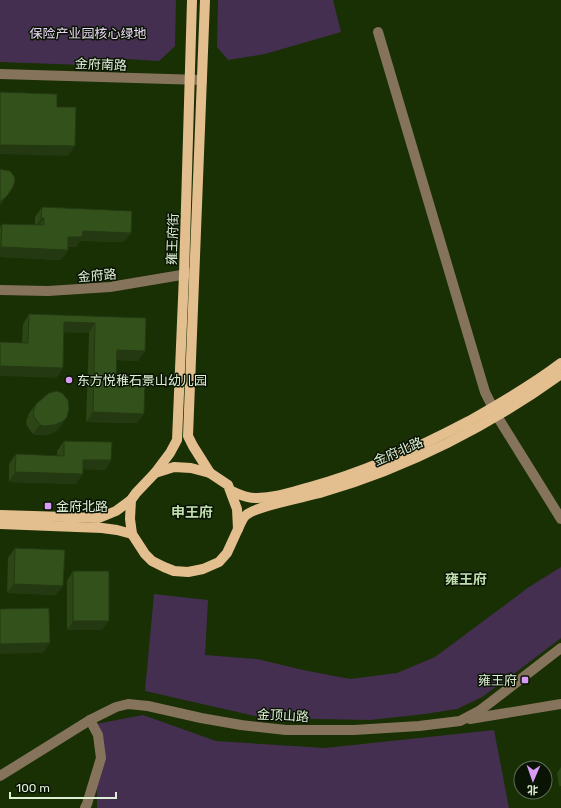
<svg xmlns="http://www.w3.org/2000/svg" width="561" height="808" font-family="Rubik,'Noto Sans SC',sans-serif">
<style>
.green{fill:#442f50}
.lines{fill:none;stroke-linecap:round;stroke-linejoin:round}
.minor{stroke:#85735c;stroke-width:10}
.major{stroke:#e3be8e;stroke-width:10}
.wall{fill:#2c4616}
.shaded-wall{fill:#243912}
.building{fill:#33511a;stroke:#243912}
.poi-dot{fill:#d89bf8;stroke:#0a1404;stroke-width:1.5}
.labels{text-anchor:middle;stroke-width:3;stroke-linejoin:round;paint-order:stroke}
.park-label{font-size:13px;fill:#ead6f5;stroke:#0a1404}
.street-label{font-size:13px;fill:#dfefd6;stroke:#0a1404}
.poi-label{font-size:13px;fill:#dfefd6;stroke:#0a1404;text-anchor:start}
.neighbourhood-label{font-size:14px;font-weight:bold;fill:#c0dead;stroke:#0a1404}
</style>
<rect width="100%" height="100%" fill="#192f04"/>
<g class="green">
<path d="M0,0h176l-1,46 -16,15 -34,-2 -22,5 -20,1 -83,-3z"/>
<path d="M218,0h115l8,32 -76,22 -37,6 -11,-13z"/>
<path d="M561,567v71l-46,35 -33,24 -25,12 -32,5 -55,6 -106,-2 -119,-27 9,-97 54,6 -3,55 52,4 46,11 47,9 47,-6 38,-16 94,-70z"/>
<path d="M143,715l73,26 109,7 169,-18 15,78h-412l-1,-84z"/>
</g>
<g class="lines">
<g class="minor">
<path d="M378,32l107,360 12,24 64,103"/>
<path d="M0,74l202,6"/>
<path d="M0,290l48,1 62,-4 83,-14"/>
<path d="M470,719l91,-15"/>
<path d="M0,776l90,-56 26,-13 12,-3 20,2 53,12 40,7 45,5h68l65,-4 41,-5 19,-10 12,-9 70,-54"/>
<path d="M85,808l2,-4 14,-46 -3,-23 -8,-15"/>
</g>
<g class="major">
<path d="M205,0l-17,436 5,10 17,27"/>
<path d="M174,467l17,1 19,5 18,12 9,24 1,20 -11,24 -8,9 -16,7 -15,3 -14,-1 -10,-4 -12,-6 -7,-7 -13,-20 -2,-15 1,-19 5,-7 19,-20z"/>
<path d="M155,473l15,-20 7,-13 7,-165 8,-275"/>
<path d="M231,491c8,3 17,8 26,7 18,0 35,-6 53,-11 56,-15 108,-39 159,-66 32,-18 63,-36 92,-58"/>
<path d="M0,515l99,3 17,-7 15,-11"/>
<path d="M0,524l102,4 15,2 15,4"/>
<path d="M238,529c2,-4 4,-10 7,-13 9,-10 62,-19 78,-24 84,-24 168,-67 238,-118"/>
</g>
</g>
<g class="wall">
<path d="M42,207l82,35 -44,-1 -4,6h-8v3l-7,10 -61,-3v-30l2,-3 33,1v-8z"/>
<path d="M29,314l117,4 -8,43 -22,-1v21l28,33 -7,9 -51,-1 3,-89 -25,-1 -1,36 -7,10 -34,-35 1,-19z"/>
<path d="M36,404l31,13 -7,10 -5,5 -8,3h-9l-5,-1 -6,-8 -1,-4 3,-9z"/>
<path d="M64,441l47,19 -6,10 -22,-1 -7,15 -67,-2v-18l7,-10 41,2v-5z"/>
<path d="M15,548l41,47 -49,-2 1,-35z"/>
<path d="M73,571l29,59h-35v-49z"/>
<path d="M561,767v19h-2l-2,-13z"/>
</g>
<g class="shaded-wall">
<path d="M0,145l75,1 -7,10 -68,-2z"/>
<path d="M7,196l-7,10v-4z"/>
<path d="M41,218h3l-6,10h-3z"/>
<path d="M83,231l48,2 -7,9 -44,-1 -4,6 -14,-1 6,-9z"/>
<path d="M1,247l67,3 -7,10 -61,-3v-8z"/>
<path d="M64,322l31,1 -6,10 -31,-1z"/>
<path d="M117,350l28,1 -7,10 -28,-1z"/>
<path d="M0,366l63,2 -7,10 -56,-2z"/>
<path d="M93,412l51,2 -7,9 -51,-1z"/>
<path d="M67,417l-7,10 -5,5 -8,3h-9l-5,-1 7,-9z"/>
<path d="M83,460h28l-6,10 -28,-1z"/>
<path d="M15,472l68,2 -7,10 -67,-2z"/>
<path d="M14,584l49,2 -7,9 -49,-2z"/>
<path d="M73,621h36l-7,9h-35z"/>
<path d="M50,643l-7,10 -43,1v-10z"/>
</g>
<g class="building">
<path d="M0,92l57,2v13h19l-1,39 -75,-1z"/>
<path d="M0,169l10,2 4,5 1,5 -2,6 -6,9 -7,6z"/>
<path d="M42,207l90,4 -1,22 -48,-2 -1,6h-14v13l-67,-3 1,-23 42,1v-7h-3z"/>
<path d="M29,314l117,4 -1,33 -28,-1 -1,31 29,1 -1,32 -51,-2 2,-89 -31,-1 -1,46 -63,-2v-24l28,1z"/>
<path d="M57,391l5,2 6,7 1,9 -2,8 -5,5 -8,3 -10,1 -4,-1 -6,-8 -1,-5 3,-8 13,-11z"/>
<path d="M64,441l48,1 -1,18h-28v14l-68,-2 1,-18 48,2z"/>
<path d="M15,548l50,2 -2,36 -49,-2z"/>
<rect x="73" y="571" width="36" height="50"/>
<path d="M49,608l1,35 -50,1v-35z"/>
</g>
<g class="poi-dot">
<circle cx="69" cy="380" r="4"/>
<rect x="44" y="502" width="8" height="8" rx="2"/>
<rect x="521" y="676" width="8" height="8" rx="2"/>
</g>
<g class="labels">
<g class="park-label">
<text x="88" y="38">保险产业园核心绿地</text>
</g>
<g class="street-label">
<text transform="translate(101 64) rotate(2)" y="5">金府南路</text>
<text transform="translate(172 239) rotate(-88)" y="5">雍王府街</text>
<text transform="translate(97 275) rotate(-5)" y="5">金府路</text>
<text transform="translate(398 451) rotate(-23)" y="5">金府北路</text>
<text transform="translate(283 715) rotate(3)" y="5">金顶山路</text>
</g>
<g class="poi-label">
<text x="77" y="385">东方悦稚石景山幼儿园</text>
<text x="56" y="511">金府北路</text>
<text x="517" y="685" text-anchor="end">雍王府</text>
</g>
<g class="neighbourhood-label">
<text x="192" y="517">申王府</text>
<text x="466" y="584">雍王府</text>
</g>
</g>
<g transform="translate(533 780) rotate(182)"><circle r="19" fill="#0a1404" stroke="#5f6c58"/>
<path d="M0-3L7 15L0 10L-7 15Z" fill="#d89bf8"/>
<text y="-6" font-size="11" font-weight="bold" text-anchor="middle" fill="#dfefd6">北</text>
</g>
<path d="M10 792v6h106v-6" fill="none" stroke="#dfefd6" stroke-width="2"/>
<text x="16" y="792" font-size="12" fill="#dfefd6" stroke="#0a1404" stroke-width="3" paint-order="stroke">100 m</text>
</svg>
